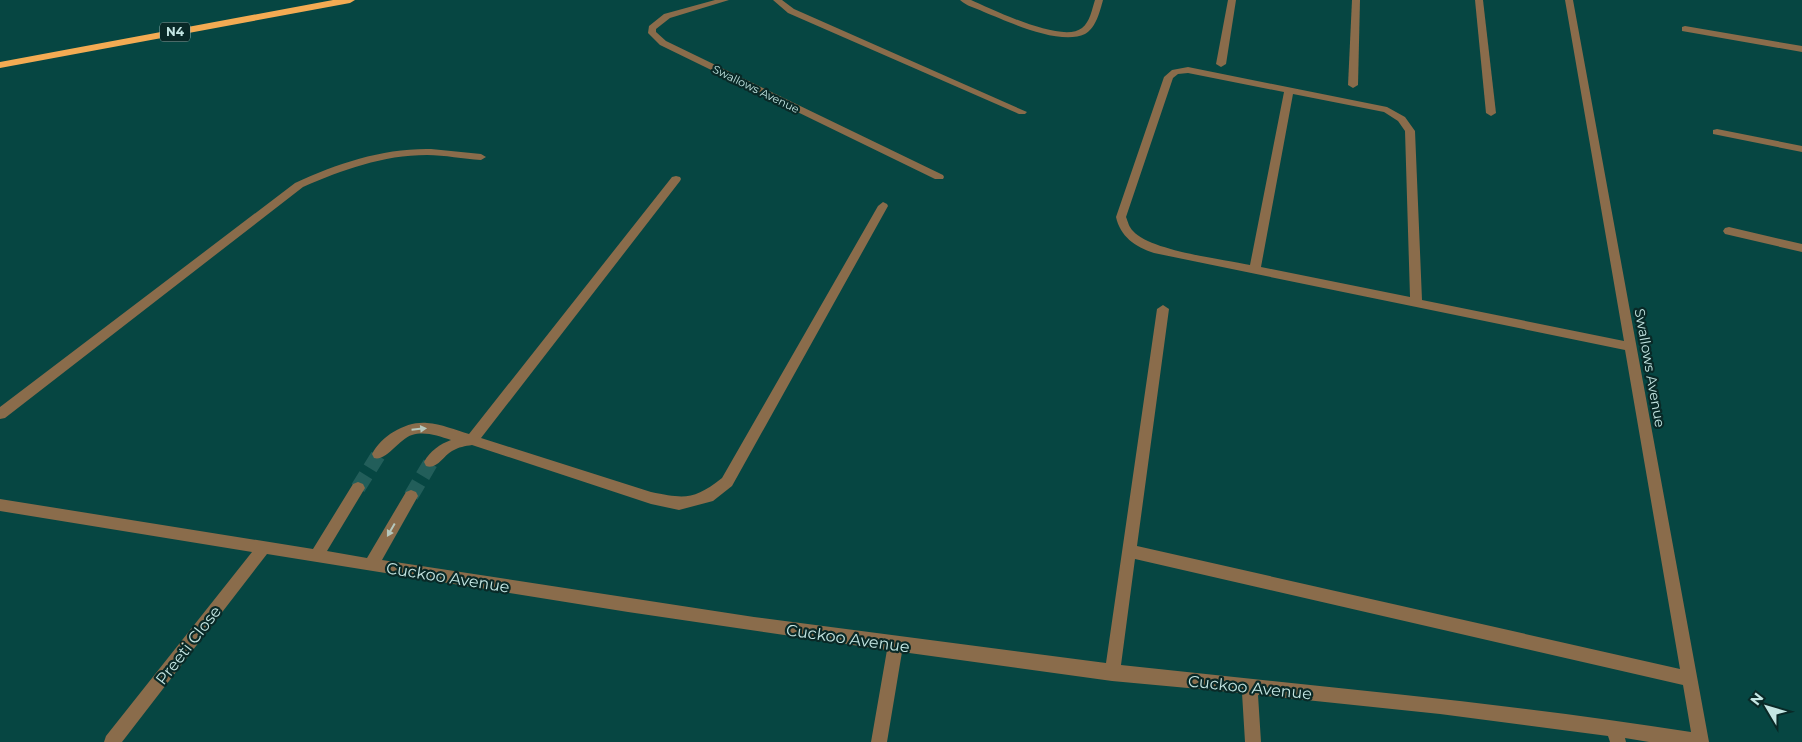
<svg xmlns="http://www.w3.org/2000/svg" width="1802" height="742" font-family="Montserrat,sans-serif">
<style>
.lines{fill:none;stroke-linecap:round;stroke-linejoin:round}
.minor-tunnel{stroke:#225e5a;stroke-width:15;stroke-dasharray:15 8;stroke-linecap:butt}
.minor{fill:#8a6c4b;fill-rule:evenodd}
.highway{fill:#f3ab53;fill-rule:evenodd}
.oneway{fill:#b6c8bd}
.labels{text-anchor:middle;stroke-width:4.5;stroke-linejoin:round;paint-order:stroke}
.far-street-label{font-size:11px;fill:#c4e6e3;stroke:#092927}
.shield{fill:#092927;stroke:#8cadab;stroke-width:1}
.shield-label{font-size:12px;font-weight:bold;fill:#c4e6e3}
.street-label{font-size:14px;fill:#c4e6e3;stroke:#092927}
.near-street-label{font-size:16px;fill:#c4e6e3;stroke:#092927}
</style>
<rect width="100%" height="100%" fill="#064642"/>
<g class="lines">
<g class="minor-tunnel">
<path d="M358,488l21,-34"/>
<path d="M411,496l20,-34"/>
</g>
<g class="minor">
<path d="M715,0h14l-59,18 -14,11v3l10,9 277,134 1,2 -1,2h-8l-275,-134 -12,-12 1,-7 15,-12z"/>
<path d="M773,0h9l12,9 233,103 -2,2h-6l-231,-101z"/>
<path d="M960,0h11c21,9 91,44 111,28 8,-6 10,-19 13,-28h8c-3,11 -7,28 -18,34 -25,12 -76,-12 -101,-22 -8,-4 -18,-6 -24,-12z"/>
<path d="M1228,0h8l-10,64 -5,3 -5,-3z"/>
<path d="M1352,0h8l-2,85 -5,3 -5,-3z"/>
<path d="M1475,0h8l13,113 -5,3 -5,-3z"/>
<path d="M1565,0h8l136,742h-60l-24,-4 1,4h-16l-2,-6 -168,-22 -182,-19 3,47h-16l-3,-49 -130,-12 -210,-29 -15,90h-16l16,-92 -259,-38 -361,-58 -145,188h-18l2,-6 146,-184 -252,-41v-12l313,50 40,-65 5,-2 5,2 2,4 -38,63 40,7 39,-66 5,-2 5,2 2,4 -36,64 372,57 352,46 51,-354 6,-4 6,4 -32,237 543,123 -55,-319 -471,-97c-19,-6 -34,-17 -38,-36l48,-140 8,-7 16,-3 199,40 18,10 10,14 7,169 202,41zM1188,73l96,19 -34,173c-28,-6 -99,-14 -117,-34 -4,-4 -5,-9 -7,-14l47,-139 5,-4zM1293,94l91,18 14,9 7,10 5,166 -149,-30zM1135,559l548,126 8,47c-188,-30 -380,-46 -570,-67z"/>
<path d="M1685,26l117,20v6l-120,-21v-4z"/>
<path d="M1717,129l85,17v6l-89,-18v-4z"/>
<path d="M431,149l50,5 5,3 -5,3c-18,-1 -36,-5 -54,-5 -44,0 -85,15 -124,32l-298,231 -5,1v-12l295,-224c43,-20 89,-35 136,-34z"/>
<path d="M676,176l4,1 1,2 -1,2 -199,257 170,54c34,7 43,8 71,-14l156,-272 5,-4 4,2 1,2 -156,280 -19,15 -34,9 -28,-6 -179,-59c-7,1 -13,2 -20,6 -9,5 -15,19 -26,15l-2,-4c6,-11 16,-18 27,-22 -13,-4 -26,-9 -39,-5 -13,4 -26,27 -38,23l-2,-4c10,-19 35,-33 55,-31 14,1 29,7 42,11l203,-257z"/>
<path d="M1729,227l73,17v8l-77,-18 -2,-3 2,-3z"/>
</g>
<path class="highway" d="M333,0h22l-5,3 -350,65v-6z"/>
</g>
<defs><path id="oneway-solid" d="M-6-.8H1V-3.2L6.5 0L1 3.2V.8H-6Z" transform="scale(1.25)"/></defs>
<g class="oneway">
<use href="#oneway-solid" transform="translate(419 429) rotate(-6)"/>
<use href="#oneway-solid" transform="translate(391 530) rotate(120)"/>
</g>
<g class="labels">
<g class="far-street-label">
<text transform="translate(756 89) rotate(26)" y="4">Swallows Avenue</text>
</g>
<rect class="shield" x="160" y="22.5" width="30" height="19" rx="4"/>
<g class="shield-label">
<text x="175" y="36">N4</text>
</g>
<g class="street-label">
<text transform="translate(1650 368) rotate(80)" y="5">Swallows Avenue</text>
</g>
<g class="near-street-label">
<text transform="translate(448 577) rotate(9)" y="6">Cuckoo Avenue</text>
<text transform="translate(848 638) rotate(8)" y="6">Cuckoo Avenue</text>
<text transform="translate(188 645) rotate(-52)" y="6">Preeti Close</text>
<text transform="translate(1250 687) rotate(6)" y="6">Cuckoo Avenue</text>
</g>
</g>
<g transform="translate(1767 707) rotate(308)" stroke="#092927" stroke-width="4" paint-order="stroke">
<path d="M0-4L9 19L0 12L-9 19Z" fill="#c4e6e3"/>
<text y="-8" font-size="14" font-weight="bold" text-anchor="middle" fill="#c4e6e3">N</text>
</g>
</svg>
